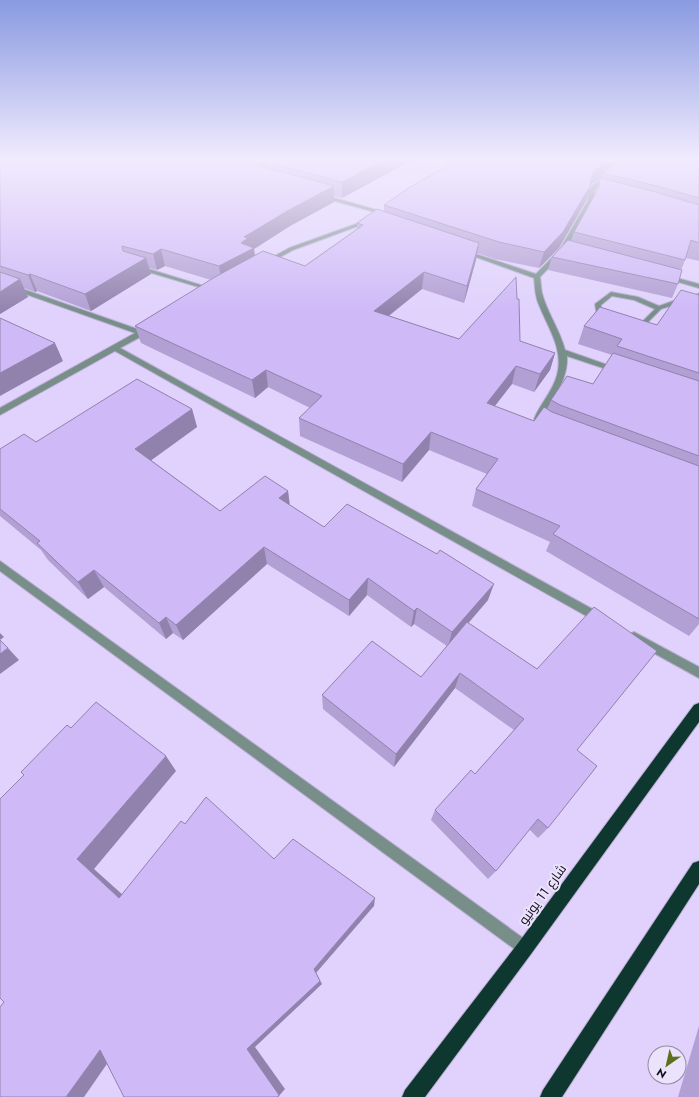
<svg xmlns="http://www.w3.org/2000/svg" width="699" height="1097" font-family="Jost,Cairo,sans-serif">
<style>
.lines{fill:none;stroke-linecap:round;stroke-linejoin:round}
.minor-casing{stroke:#bbaed3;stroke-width:2}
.highway-casing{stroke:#bbaed3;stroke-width:2}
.minor{fill:#778e89;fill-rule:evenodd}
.highway{fill:#0e3730;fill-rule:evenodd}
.wall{fill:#b29fd4}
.shaded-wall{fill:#9182ad}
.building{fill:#cfb9f7;stroke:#9182ad}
.labels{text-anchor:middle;stroke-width:4;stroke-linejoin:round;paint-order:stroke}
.near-street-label{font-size:13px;fill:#120c1a;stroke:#ebe3fc}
</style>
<rect width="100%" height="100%" fill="#e0d2fc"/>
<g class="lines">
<defs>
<g id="minor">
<path d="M628,159h5l-38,31 -2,12 -27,48 -26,27c1,6 1,11 2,16 5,20 18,37 23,57l57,20 -1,2h-6l-48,-16c1,27 -15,39 -24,62l5,4 -4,3 -10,-6c6,-15 19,-28 23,-44 7,-26 -9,-47 -18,-70 -4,-9 -4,-17 -5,-27l-72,-26 5,-1 69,23 24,-25 27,-47 2,-12 4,-5z"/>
<path d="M320,195h4l63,18 -5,1 -62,-17z"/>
<path d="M367,220l5,1 -79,29 -24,13 -5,-1 25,-14z"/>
<path d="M135,266h4l78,24 -5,1 -77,-23z"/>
<path d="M666,275l33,9v4l-35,-10 -1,-1z"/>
<path d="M0,281l140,49 7,-4h6v4l-33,18 485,268 1,3 -1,3 -4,2 -4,-2 -482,-271 -115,64v-7l135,-75 -135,-48z"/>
<path d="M611,292l27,5 21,9 17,-6 16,-2 7,-5v6l-3,2 -19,3 -16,5 -14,14 -14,4 -4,-2 1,-2 13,-2 12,-12 -21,-9 -22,-4 -11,9 1,9 5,2v2l-10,-2 -2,-12z"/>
<path d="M0,561l530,382 3,5 -3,5 -5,3 -5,-3 -520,-382z"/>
<path d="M634,632l65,35v11l-69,-38 -2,-3 2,-3z"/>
</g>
<g id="highway">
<path d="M699,703v19l-168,232 -106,143h-23l3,-7 114,-148 175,-237z"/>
<path d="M699,861v23l-137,213h-22l3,-7 150,-227z"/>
</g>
</defs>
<use href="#minor" class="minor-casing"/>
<use href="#highway" class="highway-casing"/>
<use href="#minor" class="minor"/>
<use href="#highway" class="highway"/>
</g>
<g class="wall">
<path d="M0,159h414l-72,39 -8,-2v6l-44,24 -36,23 1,7 50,10 52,-37v-6l27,-11v-7l315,-46v102l-13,-3 -5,12 -3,14 -6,14 -124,-28 4,-13 19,-16 3,-9 22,-39 4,-15 1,1 1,-2 -10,7 -2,3 -4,14 -27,47 -20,20 -44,-9 -18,-6 -1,7 -12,43 -42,-14 -33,27 70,23 58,-40 3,42 35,12 -5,17 -16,22 -22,-8 -17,22 39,15 14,-12 3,-9 42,-16 19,-29 -34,-11 6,-18 73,-1 42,-30v329l-10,12 -143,-85 4,-9 -78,-36 4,-17 11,-15 -58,-24 -27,32 -102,-46 -1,-18 11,-10 -42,-21 -13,11 -114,-55 -6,-17 76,-46 -46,-14 -8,4 -8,-2 2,6 -60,37 -54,-20 -2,1 -11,-4 4,9 -28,17z"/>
<path d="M192,409l5,18 -46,33 69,51 68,-20 2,14 34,22 164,73 -20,23 109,127 -29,78 -10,10 -9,-9 -33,42 -8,8 -57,-59 4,-10 40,-36 39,-44 -59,-42 -61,79 -71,-58 -1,-14 99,-18 26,-31 -33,-22 -3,3 -44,-32 -18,21 -82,-52 -84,76 -10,-7 -7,6 -62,-52 -16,12 -40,-39 -7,-10 -41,-34v-67l36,-7z"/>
<path d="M699,1026v71h-21z"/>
</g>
<g class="shaded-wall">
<path d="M260,159h26l-19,3 1,8 -8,5 -2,-15z"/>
<path d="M386,159h28l-72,39v-16z"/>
<path d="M610,159h15l-22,14 -1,4 -10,7 -2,3 -4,14 -27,47 -20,20 5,-16 48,-78 4,-5z"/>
<path d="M334,186v16l-44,24 -36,23 2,15 -34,19 -3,-17 22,-23 3,-6 45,-27z"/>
<path d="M479,243l-3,17 -12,43 3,-17z"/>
<path d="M161,249l4,17 -8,4 -4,-16z"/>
<path d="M146,258l5,16 -60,37 -6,-17z"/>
<path d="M424,272l-2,17 -49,39 1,-17z"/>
<path d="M30,274l7,17 -2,1 -7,-17z"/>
<path d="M20,279l8,18 -28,17v-22z"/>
<path d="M55,343l8,18 -63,35v-23z"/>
<path d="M555,353l-5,17 -16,22 6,-18z"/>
<path d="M516,366l-4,18 -29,37 4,-18z"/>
<path d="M266,370l2,17 -13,11 -3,-18z"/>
<path d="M192,409l5,18 -55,40 -7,-18z"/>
<path d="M431,432l-2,18 -27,32 1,-18z"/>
<path d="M288,491l2,18 -11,-11z"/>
<path d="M264,547l3,17 -84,76 -7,-15z"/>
<path d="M94,570l10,17 -16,12 -10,-17z"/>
<path d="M368,578l-1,17 -18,21v-16z"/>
<path d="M494,584l-6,16 -40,47 4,-15z"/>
<path d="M417,608l-3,16 -3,3 3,-16z"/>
<path d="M166,617l7,16 -7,6 -7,-16z"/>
<path d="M0,633l4,4 -4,3z"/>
<path d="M8,648l11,12 -19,14v-20z"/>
<path d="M460,673l-5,15 -61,79 2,-13z"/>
<path d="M166,756l10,15 -82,98 40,36 -15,-7 -42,-39z"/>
<path d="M375,898l-1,8 -58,67 6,11 -67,63 30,42 -7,8 -31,-48 67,-80z"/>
<path d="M118,1048l-34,49h-18l34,-47z"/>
</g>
<g class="building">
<path d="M0,159h234l100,27 -45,24 -45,27 4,1 -7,5 13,5 -35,18 -58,-17 -8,5 -31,-8 1,5 23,7 -61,36 -55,-20 -2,1 -28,-9z"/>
<path d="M272,159h114l-44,23 -75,-20z"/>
<path d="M460,159h150l-14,10 -4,5 -2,12 -27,46 -19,20 -45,-10 -115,-37 26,-18z"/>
<path d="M621,159h78v39l-42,-12 -54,-13z"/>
<path d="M600,178l52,13 47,14v38l-8,-3 -6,20 -111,-28 25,-45z"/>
<path d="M377,209l102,34 -12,43 -43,-14 -50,39 85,28 57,-62 1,22h2l1,42 35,12 -15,21 -24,-8 -29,37 47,18 10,-14 8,5 147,54v153l-146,-85 7,-8 -84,-37 22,-30 -67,-27 -28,32 -104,-46 23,-22 -56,-26 -14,10 -117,-54 80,-49 48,-26 42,15 58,-41 -6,-2z"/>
<path d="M568,240l114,30 -4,14 -126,-27z"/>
<path d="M0,272l20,7 -20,13z"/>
<path d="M681,290l18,5v78l-82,-27 5,-7 -38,-13 16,-19 57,18z"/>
<path d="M0,318l55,25 -55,30z"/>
<path d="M613,353l86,28v75l-139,-51 -9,-5 16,-24 26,8z"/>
<path d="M137,379l55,30 -57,40 85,62 45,-35 23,15 -9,7 45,29 23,-23 90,50 3,-4 54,34 -42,48 -35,-24 -3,3 -46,-33 -19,22 -85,-53 -88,78 -10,-8 -7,6 -65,-53 -16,12 -41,-39 3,-2 -40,-32v-60l24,-15 12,8z"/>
<path d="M594,607l63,44 -80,99 20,16 -49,62 -10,-9 -42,52 -61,-61 36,-40 4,4 49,-55 -64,-46 -64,81 -74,-59 50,-54 49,36 46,-55 70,47z"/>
<path d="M0,640l8,8 -8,6z"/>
<path d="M96,702l70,54 -89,103 42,39 62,-77 4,3 21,-27 68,62 19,-20 82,59 -61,71 6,12 -73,68 32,46 -1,2h-154l-24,-47 -34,47h-66v-90l4,-5 -4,-4v-199l24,-24 -3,-3 46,-47 4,3z"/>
</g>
<linearGradient id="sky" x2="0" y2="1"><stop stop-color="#899ae1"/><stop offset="0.51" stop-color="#f1ebfe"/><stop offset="1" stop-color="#f1ebfe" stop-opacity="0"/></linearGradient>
<rect width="699" height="313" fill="url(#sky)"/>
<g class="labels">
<g class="near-street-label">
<text transform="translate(542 894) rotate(-54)" y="5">شارع 11 يونيو</text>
</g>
</g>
<g transform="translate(667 1065) rotate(214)"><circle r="19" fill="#ebe3fc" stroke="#948da2"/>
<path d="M0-3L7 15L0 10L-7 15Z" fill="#5e6f1b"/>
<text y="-6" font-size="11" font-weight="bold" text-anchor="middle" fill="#120c1a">N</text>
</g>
</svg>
